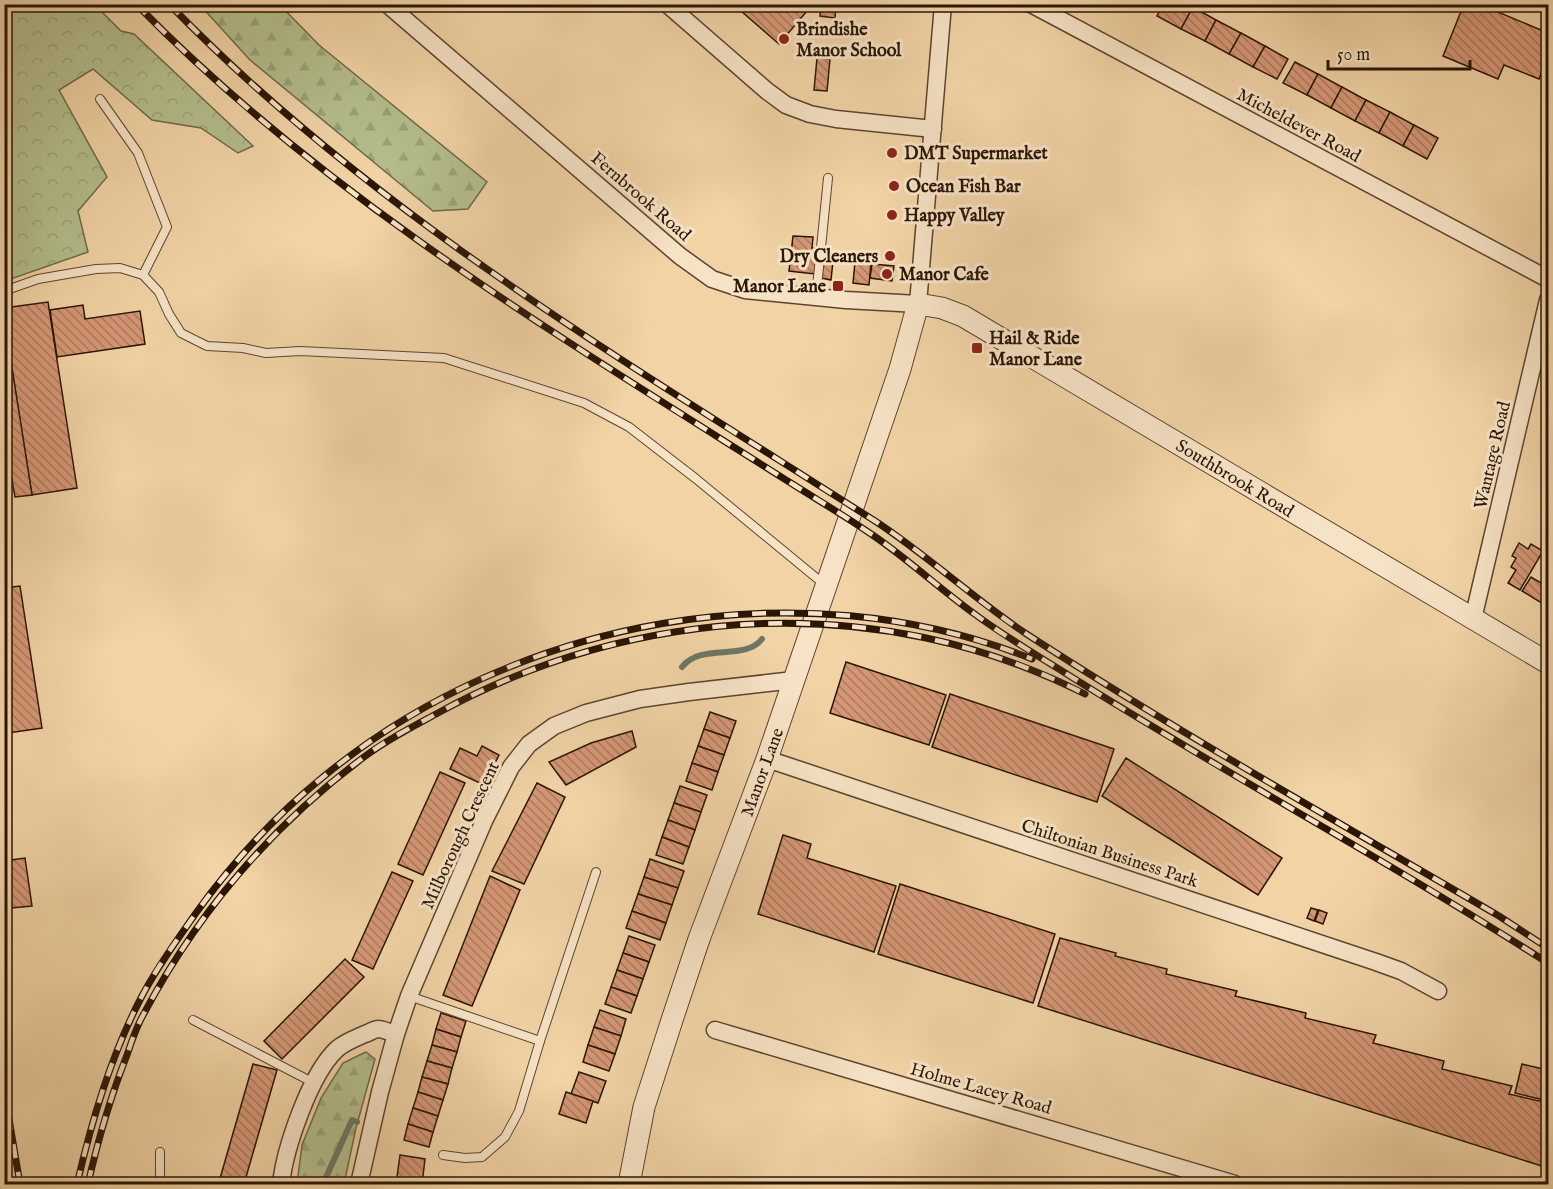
<svg xmlns="http://www.w3.org/2000/svg" width="1553" height="1189" font-family="'IM FELL English',serif">
<style>
.forest{fill:url(#forest-firs);stroke:#6f6a49;stroke-width:1.5}
.park{fill:url(#park-crowns);stroke:#6f6a49;stroke-width:1.5}
.lines{fill:none;stroke-linecap:round;stroke-linejoin:round}
.stream{stroke:#6e7765;stroke-width:6}
.building{fill:url(#building-back-hatch);stroke:#2a1606;stroke-width:1.5}
.service-casing{stroke:#5c452e;stroke-width:10}
.minor-casing{stroke:#5c452e;stroke-width:19}
.tertiary-casing{stroke:#5c452e;stroke-width:23}
.service{stroke:#f6e2c5;stroke-width:8}
.minor{stroke:#f6e2c5;stroke-width:16}
.tertiary{stroke:#f6e2c5;stroke-width:21}
.rail-casing{stroke:#2a1606;stroke-width:7}
.rail{stroke:#f6e2c5;stroke-width:4.5;stroke-dasharray:14;stroke-linecap:butt}
.poi-dot{fill:#8f2418;stroke:#f6e2c5;stroke-width:2}
.labels{text-anchor:middle;stroke-width:6;stroke-linejoin:round;paint-order:stroke}
.poi-label{font-size:18px;font-weight:bold;fill:#2a1606;stroke:#f6e2c5;text-anchor:start}
.street-label{font-size:18px;fill:#2a1606;stroke:#f6e2c5}
</style>
<defs>
<pattern id="forest-firs" width="22" height="20" patternUnits="userSpaceOnUse" patternTransform="scale(1.5)"><rect width="22" height="20" fill="#b4be8c"/><path d="M5 1l3.5 6h-7zM16 11l3.5 6h-7z" fill="#9ba377"/></pattern>
<pattern id="park-crowns" width="20" height="18" patternUnits="userSpaceOnUse" patternTransform="scale(1.5)"><rect width="20" height="18" fill="#b4be8c"/><path d="M2 6a3 3 0 1 1 6 0M12 15a3 3 0 1 1 6 0" fill="none" stroke="#9ba377"/></pattern>
<pattern id="building-back-hatch" width="6" height="6" patternUnits="userSpaceOnUse" patternTransform="scale(1.5)"><rect width="6" height="6" fill="#d59775"/><path d="M-1 5l2 2M0 0l6 6M5-1l2 2" fill="none" stroke="#ad7a5e"/></pattern>
</defs>
<rect width="100%" height="100%" fill="#f1d3a6"/>
<filter id="stains"><feTurbulence type="fractalNoise" baseFrequency=".00333" numOctaves="4"/><feColorMatrix values="0 0 0 0 .2 0 0 0 0 .09 0 0 0 0 .02 0 0 0 .5 -.17"/></filter>
<radialGradient id="worn" r=".72"><stop offset=".6" stop-color="#630" stop-opacity="0"/><stop offset="1" stop-color="#630" stop-opacity=".3"/></radialGradient>
<g class="forest">
<path d="M200,5h80l39,40 168,137 -19,27 -35,2 -183,-151z"/>
<path d="M366,1052l9,7 -19,69 -12,56h-47l5,-39 19,-47 22,-35z"/>
</g>
<path class="park" d="M4,5h91l26,26 13,3 119,112 -15,7 -37,-25 -49,-8 -59,-51 -34,21 48,87 -29,34 10,41 -83,29z"/>
<g class="lines">
<g class="stream">
<path d="M682,667c20,-25 62,-5 80,-28"/>
<path d="M323,1184l29,-64 5,2"/>
</g>
</g>
<g class="building">
<path d="M733,4h80l-34,40z"/>
<path d="M821,4h15l-1,14 -15,-2z"/>
<path d="M1163,4h24l6,3 -12,22 -24,-13z"/>
<path d="M1464,4h15l69,29v23l-9,23 -35,-14 -6,14 -55,-23z"/>
<path d="M1193,7l23,13 -11,21 -24,-12z"/>
<path d="M1216,20l25,13 -12,21 -24,-13z"/>
<path d="M1241,33l24,13 -12,21 -24,-13z"/>
<path d="M1265,46l23,13 -11,20 -24,-12z"/>
<path d="M817,58l13,1 -3,32 -13,-1z"/>
<path d="M1295,62l23,12 -11,21 -24,-12z"/>
<path d="M1318,74l24,13 -11,21 -24,-13z"/>
<path d="M1342,87l24,13 -11,21 -24,-13z"/>
<path d="M1366,100l24,12 -11,21 -24,-12z"/>
<path d="M1390,112l24,13 -11,21 -24,-13z"/>
<path d="M1414,125l24,13 -11,21 -24,-13z"/>
<path d="M793,236l20,1 -1,11 6,1 -3,25 -26,-3z"/>
<path d="M823,260l10,1 -2,19 -10,-2z"/>
<path d="M855,262l16,1 -2,22 -16,-2z"/>
<path d="M872,264l22,2 -2,15 -22,-3z"/>
<path d="M48,302l29,186 -45,7 -28,-175v-12z"/>
<path d="M83,305l2,14 55,-8 5,33 -88,13 -7,-47z"/>
<path d="M4,336h3l25,159 -17,2 -11,-61z"/>
<path d="M1519,543l9,6 3,-5 12,7 -23,39 -12,-7 8,-13 -5,-3 5,-9 -4,-2z"/>
<path d="M1548,572v35l-26,-16 9,-14 10,6z"/>
<path d="M20,586l22,142 -34,5 -4,-21v-124z"/>
<path d="M846,662l100,33 -17,50 -99,-32z"/>
<path d="M950,694l164,55 -17,53 -165,-55z"/>
<path d="M710,712l26,9 -6,17 -26,-9z"/>
<path d="M704,729l26,9 -6,17 -26,-9z"/>
<path d="M632,731l4,16 -70,38 -17,-23 42,-19z"/>
<path d="M482,746l17,9 -15,30 -34,-16 10,-21 17,8z"/>
<path d="M698,746l26,9 -6,17 -26,-9z"/>
<path d="M1126,758l156,100 -24,37 -156,-99z"/>
<path d="M692,763l26,9 -6,18 -26,-9z"/>
<path d="M440,772l25,11 -42,92 -25,-11z"/>
<path d="M537,783l28,14 -41,87 -32,-13z"/>
<path d="M680,786l27,9 -6,17 -27,-9z"/>
<path d="M674,803l27,9 -6,18 -27,-10z"/>
<path d="M668,820l27,10 -6,17 -27,-10z"/>
<path d="M783,835l28,9 -4,14 89,28 -22,66 -116,-38z"/>
<path d="M662,837l27,10 -6,17 -27,-9z"/>
<path d="M25,858l7,48 -21,2 -7,-47z"/>
<path d="M650,859l34,12 -6,17 -34,-11z"/>
<path d="M392,872l21,9 -40,88 -21,-9z"/>
<path d="M490,876l30,14 -48,116 -29,-11z"/>
<path d="M644,877l34,11 -6,17 -34,-11z"/>
<path d="M900,884l155,50 -22,69 -155,-49z"/>
<path d="M638,894l34,11 -6,18 -34,-12z"/>
<path d="M1311,908l7,2 -4,11 -7,-3z"/>
<path d="M1319,910l8,3 -4,11 -8,-3z"/>
<path d="M632,911l34,12 -6,17 -34,-12z"/>
<path d="M629,936l26,9 -6,17 -26,-9z"/>
<path d="M1060,938l56,15 -1,3 52,13 -1,5 71,17 -2,5 71,17 -1,5 71,17 -3,8 71,18 -2,8 70,17 -3,8 39,9v65l-510,-162z"/>
<path d="M623,953l26,9 -6,17 -26,-9z"/>
<path d="M345,959l19,18 -82,82 -18,-18z"/>
<path d="M617,970l26,9 -6,17 -26,-9z"/>
<path d="M611,987l26,9 -6,17 -26,-9z"/>
<path d="M600,1010l26,9 -5,17 -27,-9z"/>
<path d="M441,1013l25,8 -5,16 -25,-8z"/>
<path d="M594,1027l27,9 -6,18 -27,-9z"/>
<path d="M436,1029l25,8 -4,15 -25,-7z"/>
<path d="M432,1045l25,7 -5,16 -25,-7z"/>
<path d="M588,1045l27,9 -6,17 -26,-9z"/>
<path d="M427,1061l25,7 -4,16 -26,-7z"/>
<path d="M253,1064l24,6 -33,114h-16l-9,-2z"/>
<path d="M1522,1064l26,6v31l-33,-8z"/>
<path d="M579,1072l27,9 -8,22 -27,-9z"/>
<path d="M422,1077l26,7 -5,16 -25,-8z"/>
<path d="M418,1092l25,8 -5,16 -25,-8z"/>
<path d="M566,1092l27,9 -7,22 -27,-9z"/>
<path d="M413,1108l25,8 -5,16 -25,-8z"/>
<path d="M408,1124l25,8 -4,15 -25,-7z"/>
<path d="M400,1155l25,4 -3,25h-26z"/>
</g>
<g class="lines">
<defs>
<g id="service">
<path d="M100,99l38,54 29,74 -24,48"/>
<path d="M4,291l34,-12 58,-10 24,-1 23,7 16,17 10,22 12,19 26,13 36,2 23,5 34,-2 144,7 140,45 45,24 66,51 130,107"/>
<path d="M816,297l12,-119"/>
<path d="M409,996l131,45"/>
<path d="M193,1020l121,63"/>
<path d="M443,1155l22,3 17,-1 23,-20 14,-26 21,-70 56,-169"/>
<path d="M160,1184v-32"/>
</g>
<g id="minor">
<path d="M387,4l293,252 32,23 33,11 101,10 72,4 25,-300"/>
<path d="M667,4l100,87 19,14 24,9 26,5 97,10"/>
<path d="M1031,4l517,275"/>
<path d="M1473,619l75,-319"/>
<path d="M767,759l609,203 25,9 37,20"/>
<path d="M715,1030l520,154"/>
<path d="M281,1184c4,-36 29,-110 56,-135 8,-7 19,-11 28,-15 4,-1 9,-5 13,-5 5,0 13,4 18,5"/>
<path d="M359,1184l21,-92 16,-58 13,-38 75,-175 27,-54 18,-23 25,-18 32,-13 54,-14 49,-7 105,-12"/>
</g>
<path id="tertiary" d="M629,1184l15,-77 29,-90 26,-78 68,-180 133,-390 18,-65 24,4 21,8 585,347"/>
</defs>
<use href="#service" class="service-casing"/>
<use href="#minor" class="minor-casing"/>
<use href="#tertiary" class="tertiary-casing"/>
<use href="#service" class="service"/>
<use href="#minor" class="minor"/>
<use href="#tertiary" class="tertiary"/>
<defs>
<g id="rail">
<path d="M136,4c191,195 429,336 658,481 27,17 54,33 80,51 35,24 67,54 102,79 27,20 57,38 86,56 160,101 327,190 486,292"/>
<path d="M169,4c205,211 460,360 706,517 52,34 98,77 150,112 154,100 315,190 474,283l49,32"/>
<path d="M4,1089l16,95"/>
<path d="M4,1176l2,8"/>
<path d="M77,1184c15,-64 34,-129 65,-188 15,-29 35,-56 54,-83 36,-50 79,-97 127,-136 193,-159 476,-211 709,-118"/>
<path d="M88,1184c10,-44 22,-86 39,-129 4,-12 8,-24 14,-36 54,-103 129,-192 223,-262 22,-17 48,-30 72,-43 199,-110 444,-124 649,-20"/>
</g>
</defs>
<use href="#rail" class="rail-casing"/>
<use href="#rail" class="rail"/>
</g>
<g class="poi-dot">
<circle cx="784" cy="39" r="6"/>
<circle cx="892" cy="153" r="6"/>
<circle cx="894" cy="186" r="6"/>
<circle cx="892" cy="215" r="6"/>
<circle cx="890" cy="256" r="6"/>
<circle cx="887" cy="274" r="6"/>
<rect x="832" y="280" width="12" height="12" rx="3"/>
<rect x="971" y="342" width="12" height="12" rx="3"/>
</g>
<g class="labels">
<g class="poi-label">
<text x="796" y="35">Brindishe<tspan x="796" dy="21">Manor School</tspan></text>
<text x="904" y="159">DMT Supermarket</text>
<text x="906" y="192">Ocean Fish Bar</text>
<text x="904" y="221">Happy Valley</text>
<text x="878" y="262" text-anchor="end">Dry Cleaners</text>
<text x="899" y="280">Manor Cafe</text>
<text x="826" y="292" text-anchor="end">Manor Lane</text>
<text x="989" y="344">Hail &amp; Ride<tspan x="989" dy="21">Manor Lane</tspan></text>
</g>
<g class="street-label">
<text transform="translate(1299 125) rotate(28)" y="6">Micheldever Road</text>
<text transform="translate(641 196) rotate(41)" y="6">Fernbrook Road</text>
<text transform="translate(1492 455) rotate(-77)" y="6">Wantage Road</text>
<text transform="translate(1235 478) rotate(31)" y="6">Southbrook Road</text>
<text transform="translate(762 772) rotate(-70)" y="6">Manor Lane</text>
<text transform="translate(460 835) rotate(-65)" y="6">Milborough Crescent</text>
<text transform="translate(1110 853) rotate(18)" y="6">Chiltonian Business Park</text>
<text transform="translate(981 1088) rotate(16)" y="6">Holme Lacey Road</text>
</g>
</g>
<rect width="1553" height="1189" fill="none" stroke="#f1d3a6" stroke-width="24"/>
<rect x="6" y="6" width="1541" height="1177" fill="none" stroke="#2a1606" stroke-width="3"/>
<rect x="12" y="12" width="1529" height="1165" fill="none" stroke="#2a1606" stroke-width="1.5"/>
<path d="M1328 60v9h142v-9" fill="none" stroke="#2a1606" stroke-width="3"/>
<text x="1337" y="60" font-size="18" fill="#2a1606" stroke="#f6e2c5" stroke-width="4.5" paint-order="stroke">50 m</text>
<rect width="100%" height="100%" filter="url(#stains)"/>
<rect width="100%" height="100%" fill="url(#worn)"/>
</svg>
